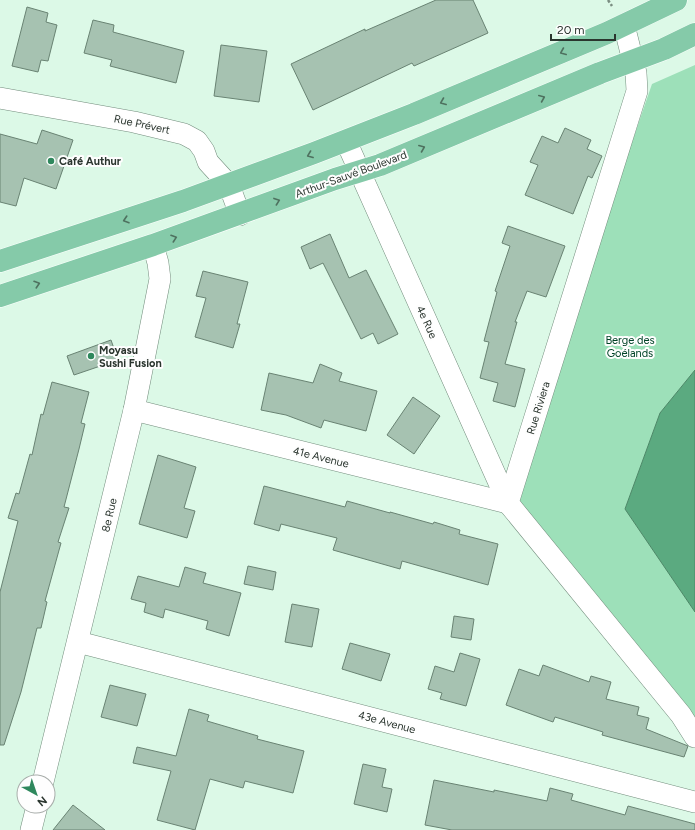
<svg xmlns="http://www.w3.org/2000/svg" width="695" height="830" font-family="Figtree,sans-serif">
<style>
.green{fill:#9de0b9}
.water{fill:#5baa80;stroke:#4c8767}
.building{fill:#a6c2b1;stroke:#698373}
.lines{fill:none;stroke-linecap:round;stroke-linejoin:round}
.street-casing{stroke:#738d7d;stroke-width:22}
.primary-casing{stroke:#fff;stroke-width:23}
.path{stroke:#7a8d81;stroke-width:2.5;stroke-dasharray:3 2;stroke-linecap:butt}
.street{stroke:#fff;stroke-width:21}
.primary{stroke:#85caa9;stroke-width:22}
.oneway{stroke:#4e715f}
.poi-dot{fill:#2f885d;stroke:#fefefe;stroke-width:1.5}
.labels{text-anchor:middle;stroke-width:4;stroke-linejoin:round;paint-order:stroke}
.street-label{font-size:11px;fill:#2a352e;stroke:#fefefe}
.poi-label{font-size:11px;font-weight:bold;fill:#2a352e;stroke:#fefefe;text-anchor:start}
.park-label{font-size:11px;fill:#004327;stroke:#fefefe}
</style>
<rect width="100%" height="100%" fill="#dcf9e7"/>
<path class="green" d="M695,65v305l-35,43 -35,96 70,103v125l-187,-234 144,-419z"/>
<path class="water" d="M695,370v242l-70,-103 35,-96z"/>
<g class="building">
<path d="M436,0h37l15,33 -74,33 -2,-3 -99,47 -22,-46 74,-35v2z"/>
<path d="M27,7l21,6 -2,9 11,3 -9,36 -7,-1 -3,12 -26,-6z"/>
<path d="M93,20l21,5 -1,7 71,19 -8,32 -66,-17 2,-6 -28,-7z"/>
<path d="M221,45l46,6 -8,51 -45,-6z"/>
<path d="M565,128l26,12 -4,9 15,7 -10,22 -4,-2 -15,38 -48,-19 13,-30 -8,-3 12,-26 16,7z"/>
<path d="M42,130l31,10 -17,49 -32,-11 -8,28 -16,-4v-68l37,10z"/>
<path d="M508,226l57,20 -19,51 -19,-6 -12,31h2l-12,42 20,5 -10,38 -22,-6 5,-18 -18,-5 9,-36 -5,-1 13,-49 -2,-1 15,-45 -8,-3z"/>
<path d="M330,234l19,44 17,-8 32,64 -20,10 -5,-11 -12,6 -38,-76 -13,6 -9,-22z"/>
<path d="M203,271l45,11 -11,42h3l-7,24 -38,-11 11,-39 -10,-2z"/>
<path d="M111,340l7,20 -44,15 -7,-19z"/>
<path d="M320,364l22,9 -3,8 38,10 -11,40 -42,-11 -3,8 -35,-13 -25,-5 8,-37 44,10z"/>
<path d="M52,382l37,10 -8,31 4,1 -6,25 -15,58 5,1 -11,34 3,1 -16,58 2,1 -6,26h-4l-16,64 -17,53h-4v-153l18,-71 -10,-3 8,-25 3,1 11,-40 2,1 9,-41 2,1z"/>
<path d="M413,397l27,19 -26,38 -27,-19z"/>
<path d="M158,455l38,12 -12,41 11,3 -8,27 -48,-14z"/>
<path d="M264,486l81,21 2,-6 43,12v-1l43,12 1,-2 26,8 -1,4 39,10 -10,41 -86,-24 -2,8 -67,-19 4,-12 -56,-14 -2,7 -25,-7z"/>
<path d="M248,566l28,6 -3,18 -29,-6z"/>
<path d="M185,567l21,6 -3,10 38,10 -12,43 -23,-7 2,-8 -43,-12 -2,9 -19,-6 2,-9 -15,-4 7,-23 41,11z"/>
<path d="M292,604l27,5 -7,38 -27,-5z"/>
<path d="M454,616l20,3 -3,21 -20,-3z"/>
<path d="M350,643l40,11 -9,27 -39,-12z"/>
<path d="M460,653l20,6 -14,47 -26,-7 2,-6 -14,-4 7,-23 19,6z"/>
<path d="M543,665l46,17 2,-6 20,6 -5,17 33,8 -2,8 12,3 -3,11 42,17 -4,11 -82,-22 1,-3 -48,-15 -2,5 -47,-17 13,-36 20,7z"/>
<path d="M110,685l36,9 -9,32 -36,-9z"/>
<path d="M189,709l20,6 -2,6 51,15 -1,3 47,12 -11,42 -48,-12 -2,7 -33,-9 -15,51 -38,-10 14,-49 -38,-8 4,-16 39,9z"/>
<path d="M363,764l23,5 -4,18 10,2 -5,23 -33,-8z"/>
<path d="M434,780l60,12v-2l53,11 3,-13 23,6 -2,6 54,15 3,-9 67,18v6h-243l-27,-5z"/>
<path d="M73,805l32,25h-52z"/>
</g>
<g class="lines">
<defs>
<g id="street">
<path d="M624,25l12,48 1,18 -129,412 173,212 14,22"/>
<path d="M0,98l134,24 50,12 13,7 7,10 4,11 21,23 11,30"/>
<path d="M346,141l162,362"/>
<path d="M134,410l374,93"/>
<path d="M78,642l617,160"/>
<path d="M43,782l91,-372 26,-131 -2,-16 -5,-18"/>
<path d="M31,830l6,-24"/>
</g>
<g id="primary">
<path d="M0,261l183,-60 131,-48 100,-39 193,-81 69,-33"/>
<path d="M0,296l153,-51 182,-66 45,-14 220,-92 64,-24 31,-15"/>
</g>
</defs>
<use href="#street" class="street-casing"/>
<use href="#primary" class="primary-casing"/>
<path class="path" d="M608,0l4,6"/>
<use href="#street" class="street"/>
<use href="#primary" class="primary"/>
</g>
<defs><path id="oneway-chevron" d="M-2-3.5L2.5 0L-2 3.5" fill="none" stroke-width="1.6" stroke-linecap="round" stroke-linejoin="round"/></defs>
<g class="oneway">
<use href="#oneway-chevron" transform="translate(563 52) rotate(157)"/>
<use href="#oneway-chevron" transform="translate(542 98) rotate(-23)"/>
<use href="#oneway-chevron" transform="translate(443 102) rotate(158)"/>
<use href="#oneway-chevron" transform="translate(422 148) rotate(-22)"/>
<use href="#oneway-chevron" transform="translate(310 155) rotate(159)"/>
<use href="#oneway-chevron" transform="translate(277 201) rotate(-20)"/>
<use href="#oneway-chevron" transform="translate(126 220) rotate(162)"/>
<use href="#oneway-chevron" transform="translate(174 238) rotate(-19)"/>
<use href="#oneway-chevron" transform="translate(37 284) rotate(-18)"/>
</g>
<g class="poi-dot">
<circle cx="51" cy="161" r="4"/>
<circle cx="91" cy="356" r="4"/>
</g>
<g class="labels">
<g class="street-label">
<text transform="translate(142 124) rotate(12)" y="4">Rue Prévert</text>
<text transform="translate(351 174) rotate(-20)" y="4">Arthur-Sauvé Boulevard</text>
<text transform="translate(427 322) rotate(66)" y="4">4e Rue</text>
<text transform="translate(538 408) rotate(-73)" y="4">Rue Riviera</text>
<text transform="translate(321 457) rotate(14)" y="4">41e Avenue</text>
<text transform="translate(109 515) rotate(-77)" y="4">8e Rue</text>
<text transform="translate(387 722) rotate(15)" y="4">43e Avenue</text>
</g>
<g class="poi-label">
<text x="59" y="165">Café Authur</text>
<text x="99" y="354">Moyasu<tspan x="99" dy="13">Sushi Fusion</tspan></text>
</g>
<g class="park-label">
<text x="630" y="344">Berge des<tspan x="630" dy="13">Goélands</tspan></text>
</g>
</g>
<g transform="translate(36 794) rotate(140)"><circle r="19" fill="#fefefe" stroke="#a9aeab"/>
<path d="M0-3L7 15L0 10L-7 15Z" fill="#2f885d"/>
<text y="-6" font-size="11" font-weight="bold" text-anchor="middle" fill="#2a352e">N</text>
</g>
<path d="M551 34v6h64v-6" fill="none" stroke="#2a352e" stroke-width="2"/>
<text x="557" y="34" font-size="12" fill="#2a352e" stroke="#fefefe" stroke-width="3" paint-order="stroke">20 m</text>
</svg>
